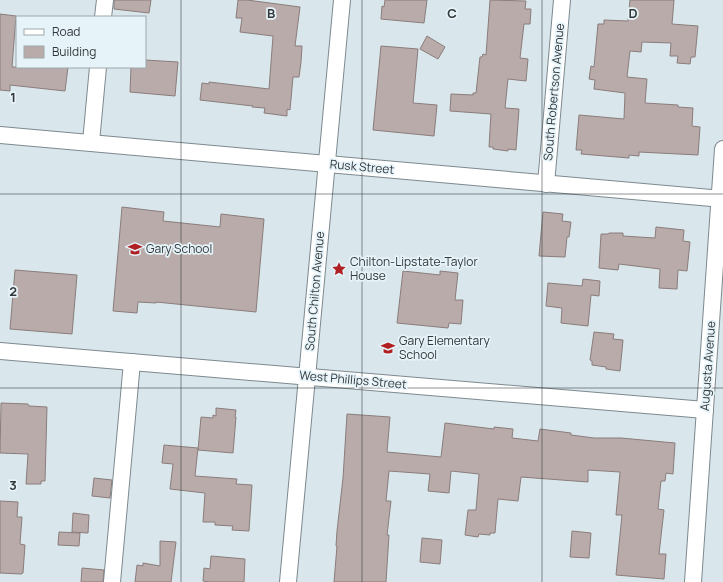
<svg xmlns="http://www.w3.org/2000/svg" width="723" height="582" font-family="Manrope,sans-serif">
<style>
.building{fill:#b9aba9;stroke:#8a7d7b}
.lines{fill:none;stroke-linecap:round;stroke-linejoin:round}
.minor-casing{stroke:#7d898e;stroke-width:18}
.minor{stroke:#fff;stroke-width:16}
.grid{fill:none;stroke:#32373a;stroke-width:1;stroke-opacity:0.55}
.labels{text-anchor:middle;stroke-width:3.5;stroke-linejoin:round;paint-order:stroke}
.street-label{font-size:12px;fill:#32373a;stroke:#e6f4fa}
.poi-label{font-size:12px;fill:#32373a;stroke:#e6f4fa;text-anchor:start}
.grid-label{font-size:13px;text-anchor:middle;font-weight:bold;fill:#32373a;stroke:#e6f4fa;stroke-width:3.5;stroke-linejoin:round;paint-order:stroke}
</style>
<rect width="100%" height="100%" fill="#d9e6ec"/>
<g class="building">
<path d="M114,0h37l-2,13 -35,-4z"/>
<path d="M238,0h9l53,7 -5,39h7l-1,16 -2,15h-6l-3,33 -3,-1v7l-23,-3 1,-5 -13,-1 1,-1 -53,-6 2,-17 7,1v-2l60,7 4,-53 -33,-4 2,-14h-6z"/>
<path d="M385,0h42l-3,23 -43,-4 1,-13 2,1z"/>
<path d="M490,0l36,1 -1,8h6l-1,15h-6l-4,34 8,1 -2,22 -18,-2 -3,29 14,1 -3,41 -8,-1v2l-15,-2v-2h-4l2,-33 -41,-3 1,-17 22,1v-2h3l4,-36h2l1,-3 3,1z"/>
<path d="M630,0h44l-2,24 26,2 -3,31h-4l-1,7 -13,-1 1,-7h-8l1,-13 -29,-1 -1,10 -11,-1 -3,26 20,2 -2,24 33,2v2l15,1 -1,18 8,1 -2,28 -59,-3v4l-10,-1v3l-48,-4 1,-4h-6l3,-35 45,4 1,-26 -31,-4 1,-9 -6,-1 2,-13 3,1 4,-43h6v-4l24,1z"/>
<path d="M0,14l16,2 -4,51h56l-3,24 -55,-6v6l-10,-1z"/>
<path d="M427,36l18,11 -7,12 -18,-10z"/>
<path d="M381,46l37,3 -5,54 24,2 -3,31 -61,-6z"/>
<path d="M145,60l33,2 -3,34 -45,-4 1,-25h14z"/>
<path d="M122,207l42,5 -1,9 57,6 1,-13 43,5 -8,93 -100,-10v1l-18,-1 -1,11 -24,-2z"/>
<path d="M543,212l20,2 -1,7 9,1 -2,15h-2l-2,20 -26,-1z"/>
<path d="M656,227l28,3 -1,11 7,1 -3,29 -9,-1 -1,19 -18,-1 1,-19 -41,-5 -1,6 -19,-2 2,-34h7l1,-1h14v3l32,2z"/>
<path d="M15,270l62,5 -5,59 -62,-5z"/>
<path d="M403,271l37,4v-4l18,2 -3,27h8l-2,24 -12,-1 -1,5 -51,-5z"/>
<path d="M583,279l17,2 -1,15 -8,-1 -3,31 -27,-3 1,-15 -16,-2 2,-23 34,3z"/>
<path d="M594,332l20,2 -1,5 10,1 -3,31 -14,-2v-2l-14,-2v-4l-2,-1z"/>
<path d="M1,403l27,1 1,2 18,1 -2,74h-4v3h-15l2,-30 -28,-1z"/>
<path d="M216,408l20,2 -1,7h1l-3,36 -35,-3 3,-33 12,1v-3l3,1z"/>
<path d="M347,414l43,3 -3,35 54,5 4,-34 49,6v-2l19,2 -1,9 26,3 2,-12 31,4v2l23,3h27l54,5 -2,31 -7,-1 -1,8h-4l-3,28 6,1 -5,44h7l-2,25 -48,-4 6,-60h-6l4,-43 -32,-2v12l-67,-5 -3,24 -20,-2 -3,34h-5v2l-11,-1 -1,3 -13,-2 3,-25h8l3,-36 -28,-3 -2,22 -21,-2 2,-17 -41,-3 -3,30h5l-4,34h2l-3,47h-52l3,-36h-1l1,-15 6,-53z"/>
<path d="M164,445l34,3 -3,28 42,3 -1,5 16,1 -3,46 -17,-1 1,-4 -18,-1v-3h-12l2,-29 -35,-4 3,-25 -11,-1z"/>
<path d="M94,478l18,2 -2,18 -18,-2z"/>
<path d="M0,501l18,1 -1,15h5l-2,27 5,1 -2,28 -2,1 -21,-1z"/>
<path d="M73,513l16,2 -1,18 -16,-1z"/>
<path d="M572,531l19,2 -2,25 -19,-1z"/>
<path d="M59,532l21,1 -1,13 -21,-1z"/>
<path d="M422,538l20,2 -2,24 -20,-2z"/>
<path d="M160,541l16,1 -5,40h-36l2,-17 6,1v-3l17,3z"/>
<path d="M211,556l34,3 -1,23h-35l-6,-1 1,-13 6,1z"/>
<path d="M82,568l22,2 -1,12h-22z"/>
</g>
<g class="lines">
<defs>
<g id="minor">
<path d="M103,17l2,-17"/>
<path d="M0,135l723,64"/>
<path d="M91,142l7,-75"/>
<path d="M546,184l16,-184"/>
<path d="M0,351l705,59"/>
<path d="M112,582l20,-220"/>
<path d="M288,582l54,-582"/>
<path d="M693,582l30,-433"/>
</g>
</defs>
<use href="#minor" class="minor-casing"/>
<use href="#minor" class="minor"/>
</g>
<path class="grid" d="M181,0v582M362,0v582M542,0v582M0,194h723M0,388h723"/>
<defs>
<symbol id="school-bare" viewBox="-9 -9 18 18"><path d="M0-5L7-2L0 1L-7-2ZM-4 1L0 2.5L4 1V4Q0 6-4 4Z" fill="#b01f22" stroke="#e6f4fa" stroke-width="2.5" paint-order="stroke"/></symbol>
<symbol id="sight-bare" viewBox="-9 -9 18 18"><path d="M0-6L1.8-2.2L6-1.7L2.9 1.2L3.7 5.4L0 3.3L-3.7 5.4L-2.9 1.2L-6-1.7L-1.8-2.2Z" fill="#b01f22" stroke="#e6f4fa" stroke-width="2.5" paint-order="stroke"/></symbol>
</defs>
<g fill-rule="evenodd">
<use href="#school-bare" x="125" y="239" width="20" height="20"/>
<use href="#sight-bare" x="329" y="259" width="20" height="20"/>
<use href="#school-bare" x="378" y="338" width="20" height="20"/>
</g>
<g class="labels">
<g class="street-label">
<text transform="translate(554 92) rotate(-85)" y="4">South Robertson Avenue</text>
<text transform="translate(362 167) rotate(5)" y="4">Rusk Street</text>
<text transform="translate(315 291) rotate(-85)" y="4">South Chilton Avenue</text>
<text transform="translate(708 366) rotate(-86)" y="4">Augusta Avenue</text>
<text transform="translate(353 380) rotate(5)" y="4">West Phillips Street</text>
</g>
<g class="poi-label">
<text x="146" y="253">Gary School</text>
<text x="350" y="266">Chilton-Lipstate-Taylor<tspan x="350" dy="14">House</tspan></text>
<text x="399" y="345">Gary Elementary<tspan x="399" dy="14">School</tspan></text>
</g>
</g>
<g class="grid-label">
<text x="271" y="18">B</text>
<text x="452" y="18">C</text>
<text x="633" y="18">D</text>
<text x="13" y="102">1</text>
<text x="13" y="296">2</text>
<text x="13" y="490">3</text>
</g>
<rect x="16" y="16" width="130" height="52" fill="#e6f4fa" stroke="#9ea8ad"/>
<rect x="24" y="29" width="20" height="6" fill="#ffffff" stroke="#9ea8ad"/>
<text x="52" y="36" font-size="12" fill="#32373a">Road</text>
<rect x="24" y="46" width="20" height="12" fill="#b9aba9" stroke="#9ea8ad"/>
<text x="52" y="56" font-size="12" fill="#32373a">Building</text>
</svg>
